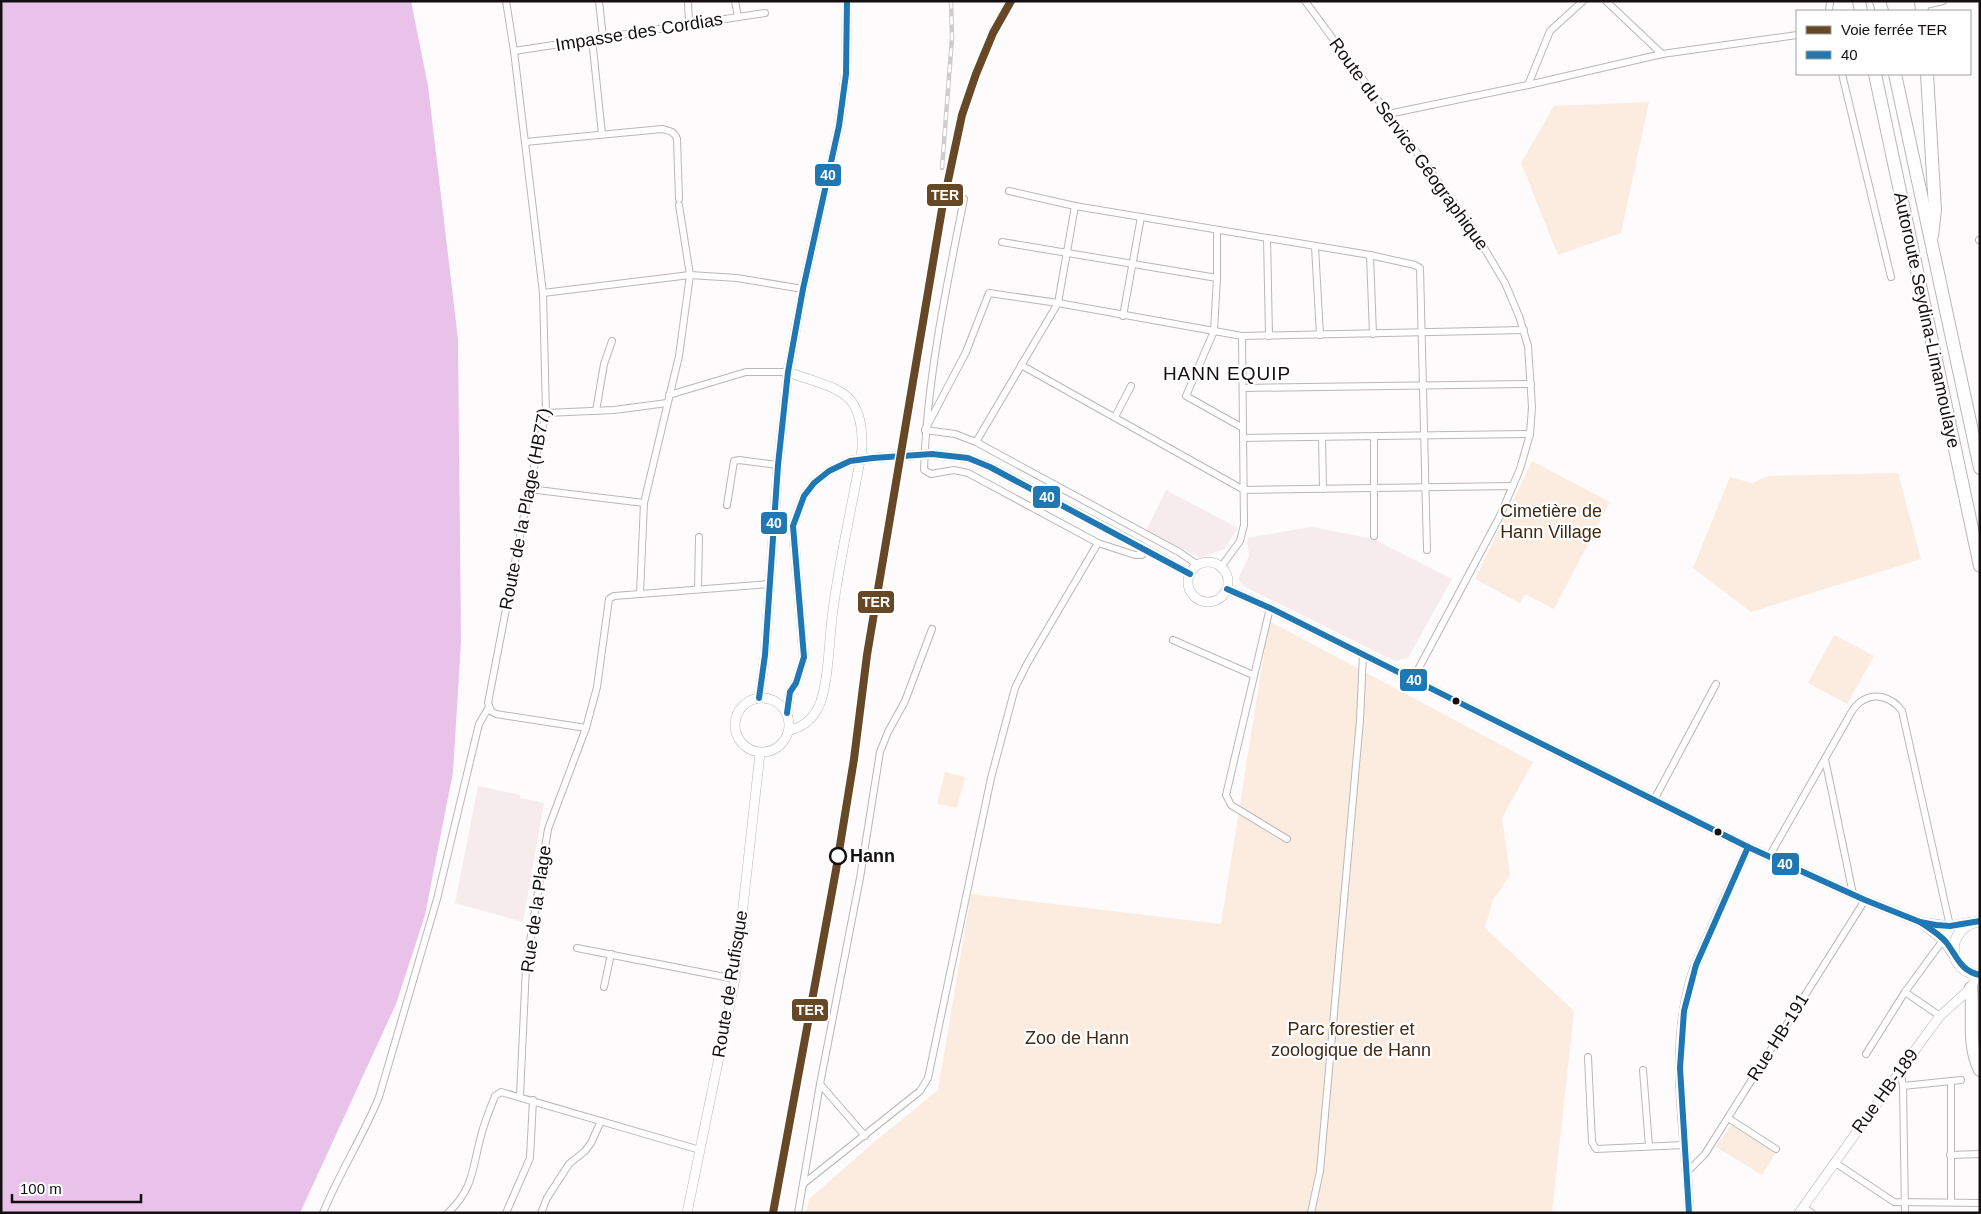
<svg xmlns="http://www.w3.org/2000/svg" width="1981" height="1214" font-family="Arial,sans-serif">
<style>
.built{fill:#f7eced}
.green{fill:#fcece0}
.water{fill:#e9c2e9}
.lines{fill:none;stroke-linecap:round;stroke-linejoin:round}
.minor-casing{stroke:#bab7b7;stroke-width:8}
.tertiary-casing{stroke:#bab7b7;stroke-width:10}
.secondary-casing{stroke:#bab7b7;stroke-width:10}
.primary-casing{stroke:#bab7b7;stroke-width:11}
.motorway-casing{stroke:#bab7b7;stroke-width:14}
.minor{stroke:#fffefe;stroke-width:6}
.tertiary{stroke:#fffefe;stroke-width:9}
.secondary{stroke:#fffefe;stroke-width:9}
.primary{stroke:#fffefe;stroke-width:10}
.motorway{stroke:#fffefe;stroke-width:12}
.rail-casing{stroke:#cecdcd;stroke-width:4.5}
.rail{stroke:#fff;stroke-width:2.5;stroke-dasharray:8;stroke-linecap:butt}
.secondary-bridge-casing{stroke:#bab7b7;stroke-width:10;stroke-linecap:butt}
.secondary-bridge{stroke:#fffefe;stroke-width:9}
.bus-1-casing{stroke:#fff;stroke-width:10}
.bus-1{stroke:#1f78b4;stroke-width:6}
.rail-1-casing{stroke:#fff;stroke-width:11}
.rail-1{stroke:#664827;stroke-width:8}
.bus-dot{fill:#141011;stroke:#fff;stroke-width:2}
.stop-dot{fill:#fff;stroke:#141011;stroke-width:2.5}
.labels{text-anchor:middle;stroke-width:4.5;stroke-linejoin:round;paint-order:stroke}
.street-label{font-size:18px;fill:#141011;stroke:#fff}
.park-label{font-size:18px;fill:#422912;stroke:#fff}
.stop-label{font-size:18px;font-weight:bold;fill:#141011;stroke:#fff;text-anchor:start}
.neighbourhood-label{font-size:19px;letter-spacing:1px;fill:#141011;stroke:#fff}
.line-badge{stroke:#fff;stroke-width:2}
.badge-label{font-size:14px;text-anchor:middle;font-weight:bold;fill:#fff}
</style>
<rect width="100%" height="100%" fill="#fdfbfb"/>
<g class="built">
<path d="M1166,490l72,38 -14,21 -24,9 -54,-27z"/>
<path d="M1312,527l61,12 79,40 -44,79 -13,3 -152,-75 -5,-7 11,-23 -2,-18z"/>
<path d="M478,786l42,9v3l24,5 -21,119 -68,-19z"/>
</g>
<g class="green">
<path d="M1649,102l-28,131 -63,22 -37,-92 33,-57z"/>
<path d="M1532,461l78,41 -56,107 -29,-15 -5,9 -45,-24z"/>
<path d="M1898,473l23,86 -170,53 -58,-44 37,-91 22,6 16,-7z"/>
<path d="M1269,621l264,141 -31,56 8,57 -17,25 -8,28 89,83 -22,202h-746l3,-14 64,-56 65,-53 33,-196 250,30z"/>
<path d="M1834,635l40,21 -27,48 -39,-21z"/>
<path d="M945,772l20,5 -8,31 -20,-4z"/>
<path d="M1731,1125l45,28 -14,22 -46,-28z"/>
</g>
<path class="water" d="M1,1h410l17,85 30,253 3,303 -8,130 -28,143 -29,89 -96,209h-299z"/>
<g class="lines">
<defs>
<g id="minor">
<path d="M506,1l8,50 29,242 3,120 -17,76 -41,214 3,8 5,3 90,14"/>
<path d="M599,1l4,37"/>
<path d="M688,1l1,23"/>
<path d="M735,1l3,16"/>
<path d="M1305,1l166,225 34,57 14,33 9,30 4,61 -2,27 -10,35 -20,47 -87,163"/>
<path d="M1606,1l56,53"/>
<path d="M1921,6l22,-5"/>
<path d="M1829,11l1,-10"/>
<path d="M592,39l10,95"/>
<path d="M514,51l251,-38"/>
<path d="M1842,74l49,203"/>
<path d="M1528,85l22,-54 33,-30"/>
<path d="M1388,114l140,-29 134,-31 135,-19"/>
<path d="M525,142l137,-13c8,2 12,2 15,10l2,60"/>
<path d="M1009,191l66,15 295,49 45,10 5,3 7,282"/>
<path d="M964,199c-18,90 -37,179 -40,271l7,4 23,-4 14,3 130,70 37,12h7l5,-5"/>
<path d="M1217,230v48"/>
<path d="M1267,238l2,98"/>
<path d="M1979,240h1"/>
<path d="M1002,242l215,36 -3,53 -28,65 57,32"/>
<path d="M1315,247l5,88"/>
<path d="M1370,255l3,79"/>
<path d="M543,293l147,-18 47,3 66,11"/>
<path d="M1123,316l18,-99"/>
<path d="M1021,365l223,125 269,-4"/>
<path d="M1243,388l288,-4"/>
<path d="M669,395l77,-23h42"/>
<path d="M596,411l8,-47 8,-23"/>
<path d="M546,413l68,-3 53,-7"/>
<path d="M1115,417l16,-31"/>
<path d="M925,430l41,-78 23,-59 69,10 184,33 282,-6"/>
<path d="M925,430l30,4 21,8 203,110 19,13"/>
<path d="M1322,437l1,52"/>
<path d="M1243,438l287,-4"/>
<path d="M976,442l82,-139 17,-97"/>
<path d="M529,489l115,14"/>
<path d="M727,505l7,-44 5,-1 39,5"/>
<path d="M1374,536v-99"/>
<path d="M1221,567l19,-26 4,-16 -2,-189"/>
<path d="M698,589l1,-52"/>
<path d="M640,594l4,-91 35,-147 11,-81 -11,-70"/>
<path d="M1270,608l-44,187 5,10 56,34"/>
<path d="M1173,640l80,35"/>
<path d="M1825,759l28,135"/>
<path d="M1654,800l62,-116"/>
<path d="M1770,855l77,-135c3,-6 7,-13 12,-17 15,-12 33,-6 43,8l48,215"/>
<path d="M577,948l158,31"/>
<path d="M604,987l7,-33"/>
<path d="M1905,992l35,24"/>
<path d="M1866,1054l39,-62 38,-52"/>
<path d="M1588,1057l4,85 4,7 88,-4"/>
<path d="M1643,1070l6,76"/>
<path d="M1900,1070l3,16 2,127"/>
<path d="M1951,1081v121"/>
<path d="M820,1084l45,52"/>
<path d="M1903,1086l58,-6"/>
<path d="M520,1096l6,-129 22,-138 38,-101 11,-41 12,-88 5,-3 155,-12"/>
<path d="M1728,1118l48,31"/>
<path d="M1950,1155l30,-1"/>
<path d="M1834,1162l60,40 86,1"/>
<path d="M1688,1171l17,-17 160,-254"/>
<path d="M803,1184l117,-93 8,-13 63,-300 24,-90 13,-26 70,-119"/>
<path d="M1803,1207l9,6"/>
<path d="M323,1213c16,-40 40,-76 56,-116l58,-198 42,-175 10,-17"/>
<path d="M448,1213c26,-25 24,-44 33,-77 3,-13 9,-27 14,-40l6,-4 199,58"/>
<path d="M506,1213l24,-55 3,-58"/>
<path d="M541,1213l6,-15 22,-34 16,-13 6,-8 10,-22"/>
<path d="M798,1213l22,-129 40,-206 20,-126 8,-20 17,-31 27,-72"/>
<path d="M1311,1213l9,-42 40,-451 3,-66"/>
</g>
<g id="tertiary">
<path d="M1689,1213c-2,-77 -20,-155 1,-231 4,-15 12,-31 18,-45 13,-31 27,-60 40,-90"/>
<path d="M1799,1213l124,-174 17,-23 31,-28 6,-13"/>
</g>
<g id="secondary">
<path d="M788,372c49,18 76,16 74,77 -9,53 -22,107 -29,161 -4,25 -4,77 -15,98 -6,11 -16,20 -29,22"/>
<path d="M932,454l36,4 22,9 150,79 50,28"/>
<circle cx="1208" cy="582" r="20"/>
<path d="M1227,589l43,19 478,239 117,53 55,22 30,4 22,-4"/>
<circle cx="762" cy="725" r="27"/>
<path d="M759,698l6,-43 13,-190 10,-93 15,-83 36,-163 7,-52 1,-73"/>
<path d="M787,713l3,-21 6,-9 8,-26 -11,-131 11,-30 10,-13 15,-12 21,-10"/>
<path d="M1924,925l19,15 12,17"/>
<path d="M687,1213l48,-234 25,-226"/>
</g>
<path id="primary" d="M1980,921c-35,6 -35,52 0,54"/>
<g id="motorway">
<path d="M1859,1l2,10"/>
<path d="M1879,1l3,10"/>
<path d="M1921,1l1,10"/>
<path d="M1875,74l105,492"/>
<path d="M1895,74l85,394"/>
<path d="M1927,74l8,136 -3,26"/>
<path d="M1971,988c3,28 -4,56 9,82"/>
</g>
</defs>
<use href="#minor" class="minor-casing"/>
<use href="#tertiary" class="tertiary-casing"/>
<use href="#secondary" class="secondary-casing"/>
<use href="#primary" class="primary-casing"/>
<use href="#motorway" class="motorway-casing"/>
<use href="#minor" class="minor"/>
<use href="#tertiary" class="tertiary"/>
<use href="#secondary" class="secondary"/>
<use href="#primary" class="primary"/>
<use href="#motorway" class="motorway"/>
<defs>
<path id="rail" d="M942,168l10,-130 -1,-37"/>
</defs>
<use href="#rail" class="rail-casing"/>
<use href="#rail" class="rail"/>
<defs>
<path id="secondary-bridge" d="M850,461l23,-3 59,-4"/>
</defs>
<use href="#secondary-bridge" class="secondary-bridge-casing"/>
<use href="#secondary-bridge" class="secondary-bridge"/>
<defs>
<g id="bus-1">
<path d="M1227,589l43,19 478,239 117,53 55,22 16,3 14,1 30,-5"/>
<path d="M759,698l6,-43 13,-190 10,-93 15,-83 36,-163 7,-52 1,-73"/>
<path d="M787,713l3,-21 6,-9 8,-26 -11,-131 11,-30 10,-13 15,-12 21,-10 23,-3 59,-4 36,4 22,9 200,107"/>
<path d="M1920,922c9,6 19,12 26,20 11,14 14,29 34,33"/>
<path d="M1689,1213l-9,-145 4,-57 12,-46 52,-118"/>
</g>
</defs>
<use href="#bus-1" class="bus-1-casing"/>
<use href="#bus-1" class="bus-1"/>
<defs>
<path id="rail-1" d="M773,1213l63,-343 18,-111 13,-104 75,-446 20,-94 14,-41 17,-41 18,-32"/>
</defs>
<use href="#rail-1" class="rail-1-casing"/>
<use href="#rail-1" class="rail-1"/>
</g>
<g class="bus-dot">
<circle cx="1456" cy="701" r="4.5"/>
<circle cx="1718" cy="832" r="4.5"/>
</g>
<circle class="stop-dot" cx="838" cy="856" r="8"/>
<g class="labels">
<g class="street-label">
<text transform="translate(639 32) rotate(-9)" y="6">Impasse des Cordias</text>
<text transform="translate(1409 144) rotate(54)" y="6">Route du Service Géographique</text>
<text transform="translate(1927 320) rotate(78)" y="6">Autoroute Seydina-Limamoulaye</text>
<text transform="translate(525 509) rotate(-79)" y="6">Route de la Plage (HB77)</text>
<text transform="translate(536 909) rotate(-82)" y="6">Rue de la Plage</text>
<text transform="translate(730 984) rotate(-81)" y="6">Route de Rufisque</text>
<text transform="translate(1778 1037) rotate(-58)" y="6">Rue HB-191</text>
<text transform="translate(1885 1091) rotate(-54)" y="6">Rue HB-189</text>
</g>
<g class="park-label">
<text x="1551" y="517">Cimetière de<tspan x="1551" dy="21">Hann Village</tspan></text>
<text x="1351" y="1035">Parc forestier et<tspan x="1351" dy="21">zoologique de Hann</tspan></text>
<text x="1077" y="1044">Zoo de Hann</text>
</g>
<g class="stop-label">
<text x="850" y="862">Hann</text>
</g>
<g class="neighbourhood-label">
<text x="1227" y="380">HANN EQUIP</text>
</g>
</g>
<g class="line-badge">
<rect x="814" y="163" width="28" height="24" rx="5" fill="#1f78b4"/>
<rect x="926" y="183" width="38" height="24" rx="5" fill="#664827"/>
<rect x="1032" y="485" width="29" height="24" rx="5" fill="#1f78b4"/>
<rect x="760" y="511" width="28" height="24" rx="5" fill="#1f78b4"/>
<rect x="857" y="590" width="38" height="24" rx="5" fill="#664827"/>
<rect x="1399" y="668" width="29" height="24" rx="5" fill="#1f78b4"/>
<rect x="1771" y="852" width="29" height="24" rx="5" fill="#1f78b4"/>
<rect x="791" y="998" width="38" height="24" rx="5" fill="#664827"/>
</g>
<g class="badge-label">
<text x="828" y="180">40</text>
<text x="945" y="200">TER</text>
<text x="1047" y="502">40</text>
<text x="774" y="528">40</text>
<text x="876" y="607">TER</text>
<text x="1414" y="685">40</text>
<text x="1785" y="869">40</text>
<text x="810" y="1015">TER</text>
</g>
<rect width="1981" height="1214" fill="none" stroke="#141011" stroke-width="5"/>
<rect x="1796" y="10" width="175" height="65" fill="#ffffff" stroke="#a19fa0"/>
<rect x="1806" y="26" width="25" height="8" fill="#664827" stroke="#a19fa0"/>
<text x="1841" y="35" font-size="15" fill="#141011">Voie ferrée TER</text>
<rect x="1806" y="51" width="25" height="8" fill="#1f78b4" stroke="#a19fa0"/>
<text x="1841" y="60" font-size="15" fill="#141011">40</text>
<path d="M12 1194v8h129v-8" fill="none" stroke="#141011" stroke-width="2.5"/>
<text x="20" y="1194" font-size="15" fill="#141011" stroke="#ffffff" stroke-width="4" paint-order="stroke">100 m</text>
</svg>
